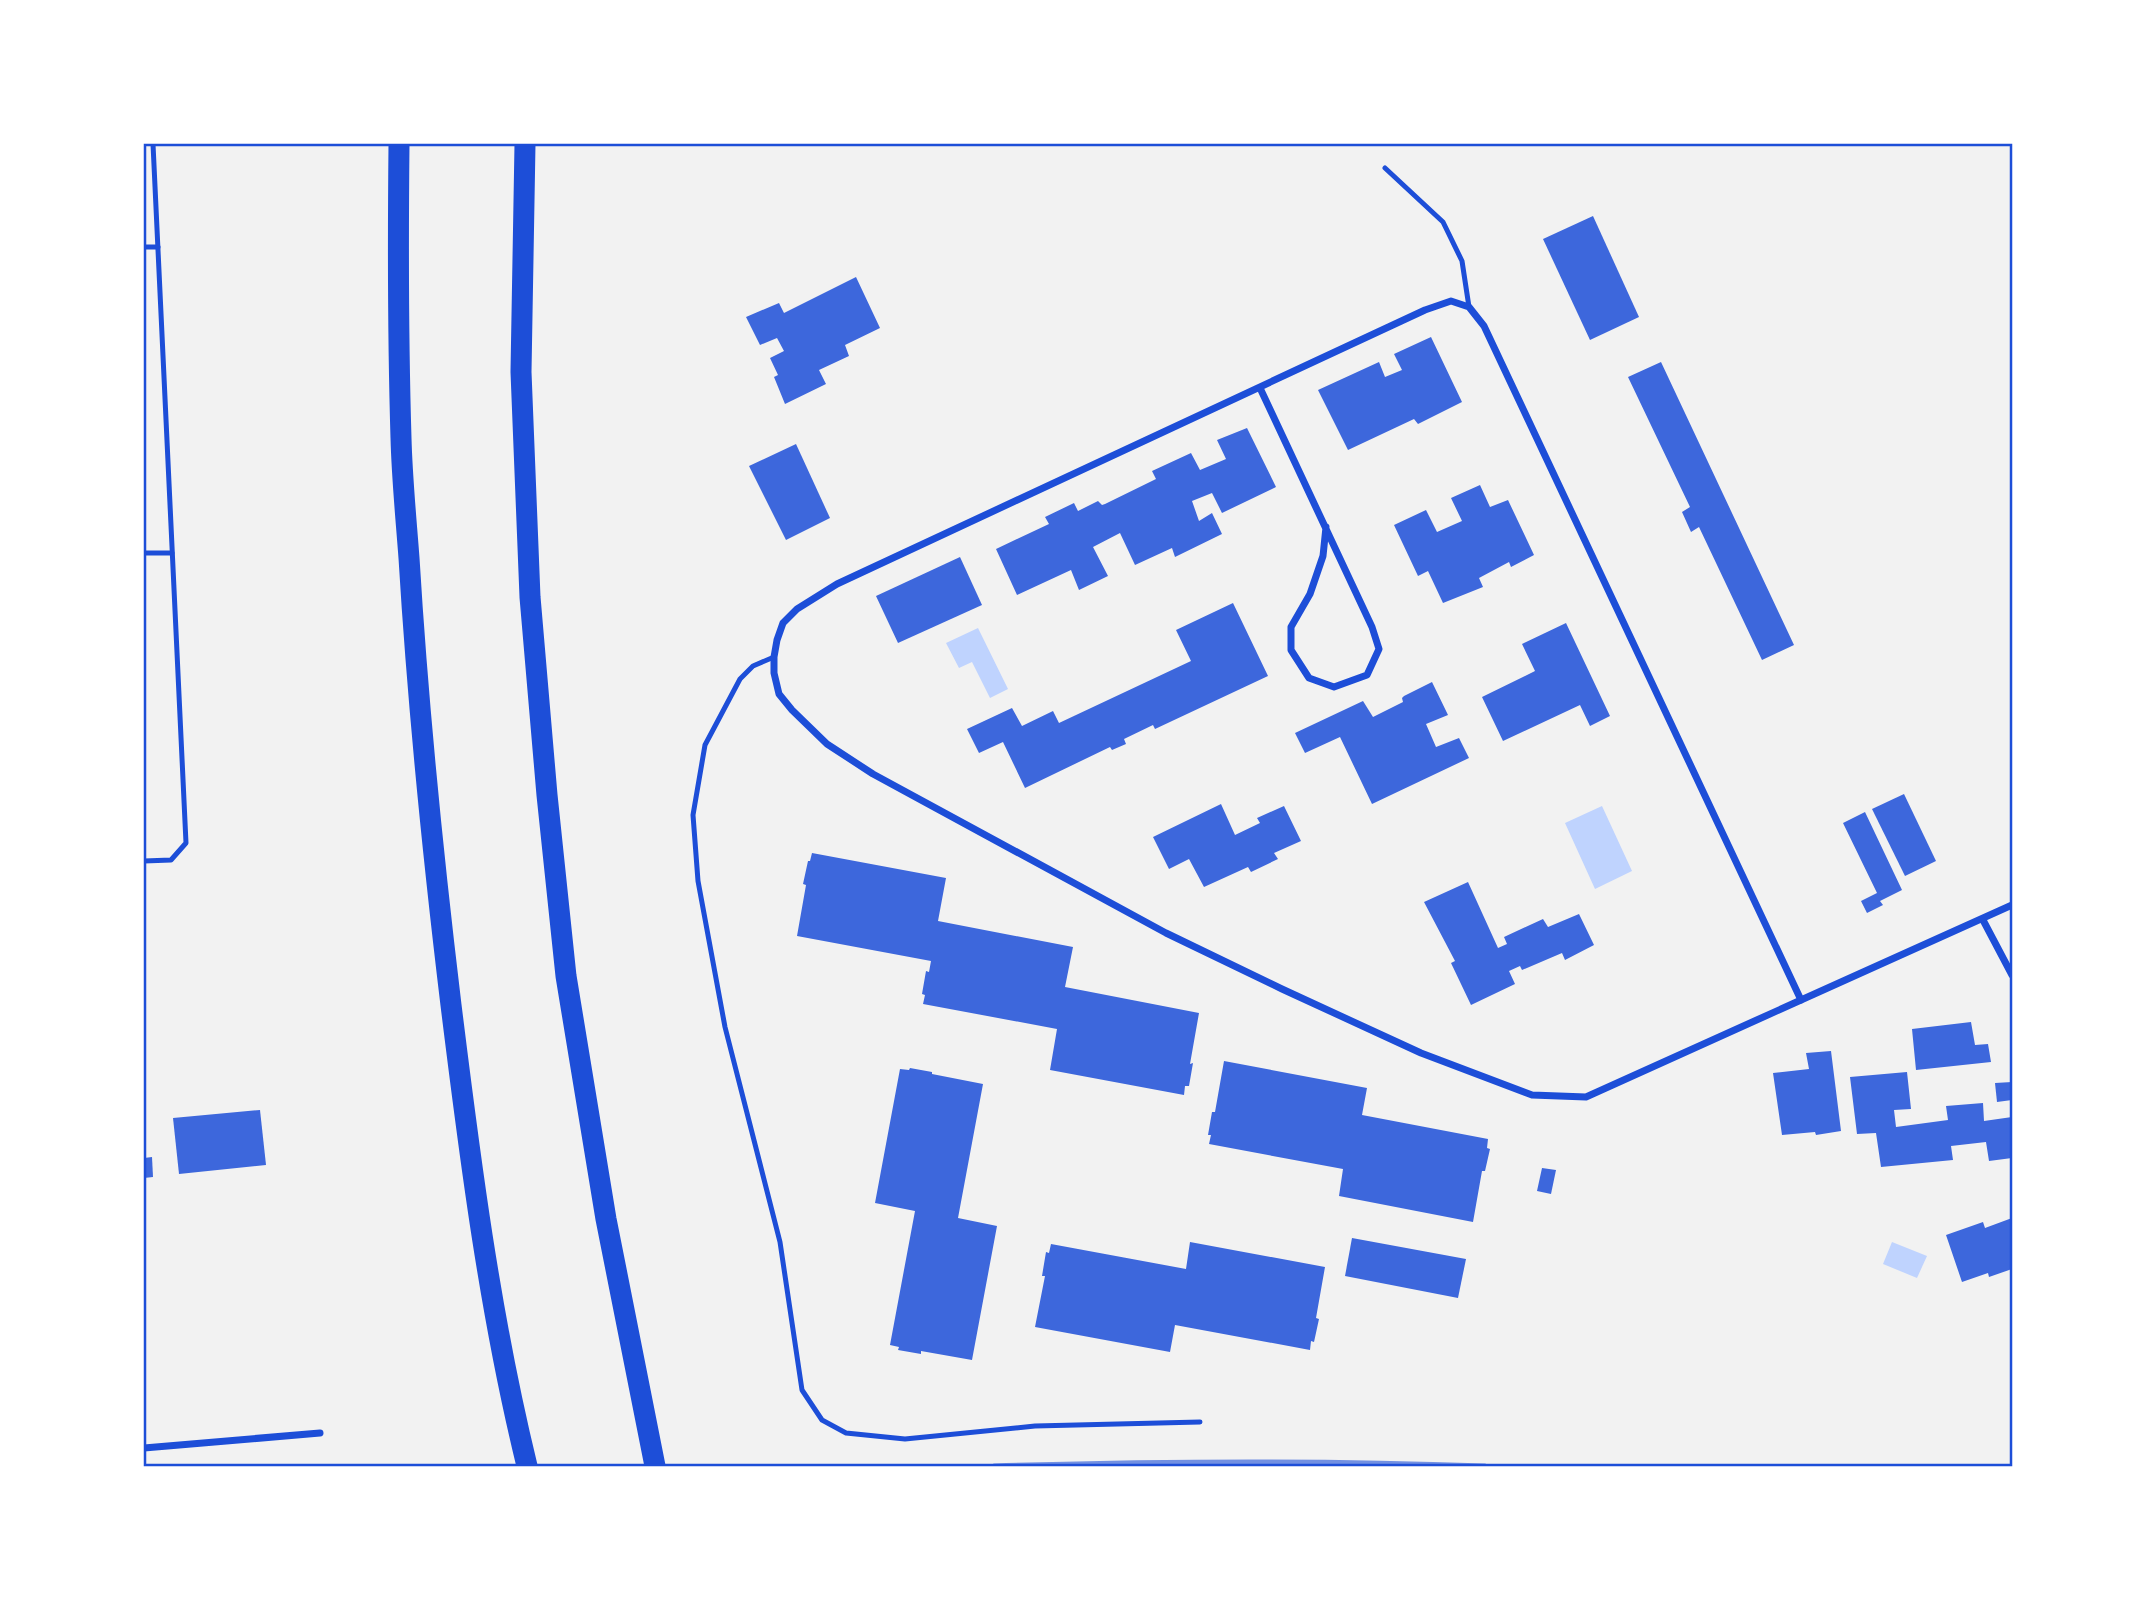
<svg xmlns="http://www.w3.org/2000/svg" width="2156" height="1610" font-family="Figtree,sans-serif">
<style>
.water{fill:#bfd3fe}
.building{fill:#3d67dc}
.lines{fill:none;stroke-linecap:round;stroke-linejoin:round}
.service{stroke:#1d4ed8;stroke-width:5}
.minor{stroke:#1d4ed8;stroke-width:7}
.motorway{stroke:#1d4ed8;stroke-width:21}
.rail{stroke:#7290e2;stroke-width:5}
.neatline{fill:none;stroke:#1d4ed8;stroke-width:2.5}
</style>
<rect width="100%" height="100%" fill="#f2f2f2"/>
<g class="water">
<path d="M978,628l30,61 -18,9 -18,-36 -13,6 -13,-25z"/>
<path d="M1602,806l30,65 -37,18 -30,-66z"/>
<path d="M1892,1242l35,14 -10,22 -34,-14z"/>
</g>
<g class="building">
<path d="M1593,216l46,101 -49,23 -47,-101z"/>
<path d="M856,277l24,51 -35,17 4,11 -30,14 7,14 -41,20 -11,-27 4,-2 -8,-17 14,-7 -7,-13 -17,7 -14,-28 33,-14 5,10z"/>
<path d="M1431,337l31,65 -44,22 -4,-5 -66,31 -30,-60 61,-28 6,15 17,-7 -8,-16z"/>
<path d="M1661,362l133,283 -32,15 -63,-133 -8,5 -9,-20 8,-5 -62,-130z"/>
<path d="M1247,428l29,59 -54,26 -10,-20 -20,8 7,20 13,-8 10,21 -47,23 -3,-9 -37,17 -15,-32 -27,14 15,29 -29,14 -8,-20 -54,25 -21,-46 53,-25 -4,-7 29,-14 4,8 20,-10 4,4 3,-1 51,-25 -4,-8 39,-18 9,17 26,-11 -9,-19z"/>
<path d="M796,444l34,74 -44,22 -37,-74z"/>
<path d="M1480,485l10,22 18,-7 26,55 -23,12 -2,-5 -30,16 4,9 -40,16 -15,-32 -10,5 -24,-51 32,-15 11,22 25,-11 -11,-23z"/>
<path d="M960,557l22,48 -84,38 -22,-47z"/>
<path d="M1233,603l35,73 -113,53 -2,-4 -29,14 2,5 -14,6 -2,-3 -85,41 -22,-46 -24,11 -12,-24 45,-21 10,18 31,-15 6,12 132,-62 -15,-31z"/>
<path d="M1566,623l44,93 -20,10 -10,-21 -77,36 -21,-44 53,-26 -13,-27z"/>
<path d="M1432,682l16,33 -22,9 10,23 23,-9 10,20 -97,46 -32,-67 -35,16 -10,-20 68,-32 10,16 30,-15 -1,-4 2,-2z"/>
<path d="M1904,794l32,67 -31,15 -33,-67z"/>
<path d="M1221,804l14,31 25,-12 -3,-5 27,-12 17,35 -27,12 4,6 -27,13 -3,-5 -44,20 -15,-28 -20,10 -16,-32z"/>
<path d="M1865,812l37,78 -22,11 3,4 -16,8 -6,-12 16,-8 -34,-70z"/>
<path d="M812,853l134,25 -8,43 135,26 -8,40 134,26 -9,51 3,-1 -4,23h-4l-1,9 -134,-25 7,-41 -134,-25 2,-9 -3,-1 4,-23 3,1 2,-11 -134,-25 9,-51 -3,-1 5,-23h2z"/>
<path d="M1468,882l30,66 9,-4 -3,-7 39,-18 5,8 31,-13 15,31 -29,15 -3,-7 -40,17 -2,-4 -11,5 6,13 -44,21 -20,-42 4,-2 -31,-59z"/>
<path d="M1971,1022l4,23 13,-1 3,18 -75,8 -4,-41z"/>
<path d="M1831,1051l10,80 -25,4 -1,-3 -33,3 -9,-62 36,-4 -3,-16z"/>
<path d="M1224,1061l143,27 -5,27 126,24 -1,9 3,1 -5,22h-3l-9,51 -134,-26 4,-27 -134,-25 2,-9h-3l4,-23h3z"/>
<path d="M910,1068l22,4v2l51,10 -25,134 39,8 -25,134 -51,-9v3l-23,-4 1,-3 -9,-2 25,-134 -40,-8 25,-134 9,1z"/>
<path d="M1907,1072l4,37 -17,1 2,17 52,-7 -2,-14 37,-3 1,18 28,-4v41l-23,3 -3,-19 -35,4 2,14 -72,7 -5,-34 -19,1 -7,-57z"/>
<path d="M2012,1082v18l-15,2 -2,-19z"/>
<path d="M260,1110l6,55 -87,9 -6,-56z"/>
<path d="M152,1157l1,20 -9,1v-20z"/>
<path d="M1542,1168l14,2 -5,24 -14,-3z"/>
<path d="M2012,1218v51l-23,8 -1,-4 -26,9 -16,-47 37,-13 2,6z"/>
<path d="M1352,1238l114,21 -8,39 -113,-22z"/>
<path d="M1190,1242l135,25 -9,51 3,1 -5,23 -3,-1 -1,9 -135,-25 -5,27 -135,-25 10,-51h-3l4,-24 3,1 2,-9 135,25z"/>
</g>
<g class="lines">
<g class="service">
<path d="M1385,168l58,54 19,39 7,46"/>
<path d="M144,247h14"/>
<path d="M144,553h28"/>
<path d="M774,657l-21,9 -13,13 -35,66 -12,70 5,66 27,146 55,215 22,148 20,30 24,13 59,6 130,-13 165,-4"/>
<path d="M144,861l27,-1 15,-17 -33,-699"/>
</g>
<g class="minor">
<path d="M1451,301l18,6 15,19 317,674 -215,97 -54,-2 -111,-42 -139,-64 -116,-56 -293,-159 -46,-30 -35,-34 -13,-16 -5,-21v-16l3,-17 6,-17 14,-14 40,-25 588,-274z"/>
<path d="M1260,388l112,239 7,22 -12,26 -33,12 -25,-9 -18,-28v-23l19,-33 13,-38 3,-29"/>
<path d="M1983,920l29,55"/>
<path d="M1801,1000l211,-95"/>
<path d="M144,1448l176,-15"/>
</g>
<g class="motorway">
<path d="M399,144c-1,98 -1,196 2,294 1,40 5,80 8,120 9,149 24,298 42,447 19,154 39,310 76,461"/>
<path d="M525,144l-4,228 9,225 17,198 19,181 40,243 49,247"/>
</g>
<path class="rail" d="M994,1466c164,-5 327,-6 491,0"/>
</g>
<rect width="2156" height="1610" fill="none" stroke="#ffffff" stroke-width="290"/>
<rect x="145" y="145" width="1866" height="1320" class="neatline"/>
</svg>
